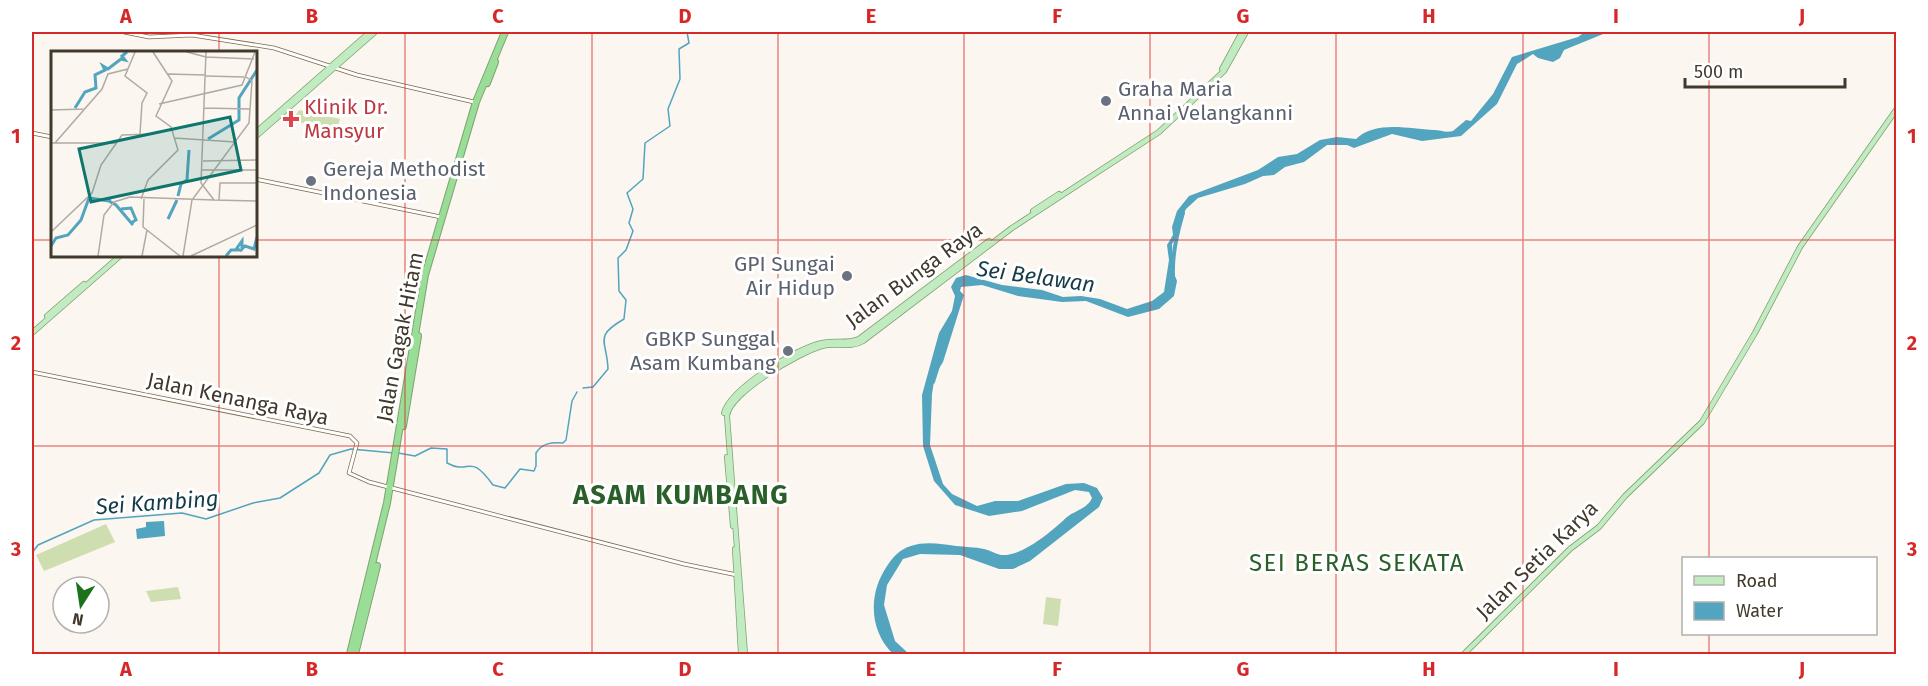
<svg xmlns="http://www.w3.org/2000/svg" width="1928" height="686" font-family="'Fira Sans',sans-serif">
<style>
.green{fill:#cfdeb0}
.water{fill:#52a4bf}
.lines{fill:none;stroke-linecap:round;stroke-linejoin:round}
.stream{stroke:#52a4bf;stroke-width:1.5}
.river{stroke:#52a4bf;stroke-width:4}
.minor-casing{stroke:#7c684c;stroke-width:4.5}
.major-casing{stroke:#7ba472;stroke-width:6}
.highway-casing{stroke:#7ba472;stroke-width:8}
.minor{stroke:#fff;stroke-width:3}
.major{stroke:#c2ebc1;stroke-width:4.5}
.highway{stroke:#9add97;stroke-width:6}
.grid{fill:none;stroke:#d62828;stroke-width:1.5;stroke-opacity:0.55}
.worship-dot{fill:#6b7280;stroke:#fff;stroke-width:2}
.health-dot{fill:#e0444e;stroke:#fff;stroke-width:2}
.labels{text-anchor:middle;stroke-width:6;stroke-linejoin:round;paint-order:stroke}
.worship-label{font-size:21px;fill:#5b616d;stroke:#fff;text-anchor:start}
.health-label{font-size:21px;fill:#be3a42;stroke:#fff;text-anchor:start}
.street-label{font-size:21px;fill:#42392c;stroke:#fff}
.water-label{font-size:22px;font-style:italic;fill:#143b47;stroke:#fff}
.quarter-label{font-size:24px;letter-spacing:1.5px;fill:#2b5f29;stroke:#fff}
.district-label{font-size:27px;font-weight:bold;letter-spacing:1.5px;fill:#2b5f29;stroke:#fff}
.inset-river{fill:none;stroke:#52a4bf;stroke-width:3}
.inset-road{fill:none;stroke:#b1aaa2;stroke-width:1.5}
.view{fill:#0f766e;fill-opacity:0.15;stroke:#0f766e;stroke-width:3}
.inset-edge{fill:none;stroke:#42392c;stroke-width:3}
.neatline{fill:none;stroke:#d62828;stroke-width:2}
.grid-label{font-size:20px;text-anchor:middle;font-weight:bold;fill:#d62828}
</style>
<rect width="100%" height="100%" fill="#fbf6f0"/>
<g class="green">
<path d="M299,110l41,9 -3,11 -45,-9z"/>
<path d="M106,524l9,18 -71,29 -8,-16z"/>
<path d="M178,587l3,12 -30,3 -5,-11z"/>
<path d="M1046,597l15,2 -3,27 -15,-2z"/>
</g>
<g class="water">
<path d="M1585,32h23l-44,18 -4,8 -7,4 -15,-4 -5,-4 -16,10 -20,40 -36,32 -39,5 -30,-7 -38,14 -7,-3h-20l-23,17 -19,5 -11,8 -11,1 -18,8 -47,14 -12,11 -5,10 -2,15 -7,10 1,27 4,10 -3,15 -15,13 -31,8 -42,-16 -24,1 -44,-6 -36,-11 -21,2 -1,4 4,4 -21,67 -8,13 -3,19 -2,51 13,39 9,10 25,12 18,-5h23l48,-17 18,-1 13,5 6,10 -4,9 -69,54 -17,8h-14l-39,-14 -40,-1 -17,5 -16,26 -3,20 11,36 14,13h-16c-24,-24 -25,-60 -6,-88 6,-9 13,-17 24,-20 14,-5 31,-2 45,0 9,1 19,1 28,3 6,1 11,5 17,6 21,2 51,-24 66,-38 9,-7 20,-8 25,-19l-3,-6 -14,-2 -53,21 -33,5 -34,-11 -21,-24 -11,-35 -1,-51 17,-62 13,-22 3,-15 -4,-9 5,-9 10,-3 36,10 40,5 21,7 18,-1 19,3 27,10 25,-8 12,-9 5,-32 -2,-15 6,-10 -1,-8 5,-16 12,-15 69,-26 20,-13 19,-3 23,-14 17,-3 19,2c20,-19 53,-10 78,-9 7,0 11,3 19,1l13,-11 5,1 22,-27 19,-37 66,-20z"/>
<path d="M164,521l1,15 -28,3 -1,-10 10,-2v-5z"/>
</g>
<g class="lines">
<g class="stream">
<path d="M583,388l10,-1 15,-18c-1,-29 -15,-32 16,-50l2,-19 -7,-9 -1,-33 8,-8 7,-19 -4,-8 4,-14 -6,-16 16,-14 2,-36 25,-17 -2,-17 12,-30 -1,-30 10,-6 -2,-11"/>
<path d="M398,453l17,3 16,-8 16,1v14c24,13 21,-12 46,22l12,3 15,-19 14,2 2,-5v-13c6,-10 16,-11 27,-10l3,-3 6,-39 5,-9"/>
<path d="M32,553l6,-8 56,-25 88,-7 24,6 47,-16 27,-5 39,-25 11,-18 21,-6 43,4"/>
</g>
<g class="river">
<path d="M1173,275c-1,-21 4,-42 10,-62"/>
<path d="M933,382l5,-16"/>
</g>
<defs>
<g id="minor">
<path d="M124,32l25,5 43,-2 82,13 83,27 117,27"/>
<path d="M32,133l20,4"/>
<path d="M255,179l186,38"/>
<path d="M32,372l318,64 7,7 -8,30 20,9 315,82 53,11"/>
</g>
<g id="major">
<path d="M1222,69l20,-37"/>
<path d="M255,133l115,-101"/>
<path d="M255,137l120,-105"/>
<path d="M1033,211l26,-17"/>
<path d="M47,316l37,-32"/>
<path d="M32,333l89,-78"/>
<path d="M724,413c7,-25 73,-65 98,-70 13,-3 25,1 37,-4l130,-98"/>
<path d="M727,457l6,69"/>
<path d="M735,549l6,105"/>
<path d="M745,654l-18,-238c2,-23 73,-64 95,-70 14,-4 28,3 41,-5l149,-113 147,-96 65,-61 22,-39"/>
<path d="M1464,654l106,-105 29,-22 26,-31 77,-74 53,-89 45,-86 96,-137"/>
</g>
<g id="highway">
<path d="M487,83l8,-21"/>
<path d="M403,426l15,-90"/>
<path d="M350,654l37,-151 38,-228 51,-173 29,-70"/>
<path d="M355,654l22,-88"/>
</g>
</defs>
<use href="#minor" class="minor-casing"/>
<use href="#major" class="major-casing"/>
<use href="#highway" class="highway-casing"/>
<use href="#minor" class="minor"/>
<use href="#major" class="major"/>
<use href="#highway" class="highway"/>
</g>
<path class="grid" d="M219,32v20M405,32v622M592,32v622M778,32v622M964,32v622M1150,32v622M1336,32v622M1523,32v622M1709,32v526M32,240h20M255,240h1641M219,255v399M32,446h1864M1709,634v20"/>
<g class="worship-dot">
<circle cx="1106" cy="101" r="6"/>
<circle cx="311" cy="181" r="6"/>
<circle cx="847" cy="276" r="6"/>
<circle cx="788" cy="351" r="6"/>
</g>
<path class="health-dot" d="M288 110h6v6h6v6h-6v6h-6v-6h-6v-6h6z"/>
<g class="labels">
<g class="worship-label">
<text x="1118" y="96">Graha Maria<tspan x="1118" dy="24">Annai Velangkanni</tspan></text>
<text x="323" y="176">Gereja Methodist<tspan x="323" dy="24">Indonesia</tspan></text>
<text x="835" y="271" text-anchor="end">GPI Sungai<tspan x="835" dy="24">Air Hidup</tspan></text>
<text x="776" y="346" text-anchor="end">GBKP Sunggal<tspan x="776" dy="24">Asam Kumbang</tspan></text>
</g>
<g class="health-label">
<text x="304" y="114">Klinik Dr.<tspan x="304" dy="24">Mansyur</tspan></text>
</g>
<g class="street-label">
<text transform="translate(914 275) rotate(-36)" y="7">Jalan Bunga Raya</text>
<text transform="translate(400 337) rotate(-79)" y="7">Jalan Gagak Hitam</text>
<text transform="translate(238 399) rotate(12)" y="7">Jalan Kenanga Raya</text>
<text transform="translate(1537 560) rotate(-44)" y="7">Jalan Setia Karya</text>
</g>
<g class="water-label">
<text transform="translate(1036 276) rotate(8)" y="8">Sei Belawan</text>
<text transform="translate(157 502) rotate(-4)" y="8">Sei Kambing</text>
</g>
<g class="quarter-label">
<text x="1357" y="571">SEI BERAS SEKATA</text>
</g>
<g class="district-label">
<text x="681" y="504">ASAM KUMBANG</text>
</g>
</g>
<g transform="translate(51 51)">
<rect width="206" height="206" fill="#fbf6f0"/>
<path class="inset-river" d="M24,57l10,-16 11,-4 -1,-13 10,-5 -2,-4 5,3 13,-10 4,1 -3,-4 5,-4M157,88l31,-19v-22l18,-28M127,145l3,-12 6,-4 2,-30M59,147l-1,3 7,4 17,20M70,158l10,-1 5,12 -5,3M117,168l9,-19M0,195l5,-8 12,-3 13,-15 8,-22 20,3M175,205l5,-6h8l-2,-2 5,-7v8l3,-3 9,3 3,-12"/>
<path class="inset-road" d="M84,1l-10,24 22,17 -5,10 -2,31M136,1l19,5M155,1l-5,131 13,17 43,1M155,6l48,2M117,23l37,1M155,25l38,1M108,53l83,-19 13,-33M153,57l46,1M0,59l34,-1M123,87l61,4M0,92h65M4,92l47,-54 6,-15 20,-5M152,110l54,-1M151,119h55M90,148l7,-19 30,-30 -7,-23 -15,-11 16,-35 -19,-29M93,148l-1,28 37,29M168,149l1,-17h37M0,181l41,-39 9,-28 21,-30 32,-1M47,205l6,-41 10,-13 16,-5 84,3M91,205l5,-26M132,205l9,-56 57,-77 3,-42 -6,-4M140,205l66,-31"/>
<path class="view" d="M179,66l11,53 -150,32 -12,-53z"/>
<rect width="206" height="206" class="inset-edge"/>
</g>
<rect width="1928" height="686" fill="none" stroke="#ffffff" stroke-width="66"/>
<rect x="1682" y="557" width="195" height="78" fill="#ffffff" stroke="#b3b0ab" stroke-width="1.5"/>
<rect x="1694" y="576" width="30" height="9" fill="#c2ebc1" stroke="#b3b0ab" stroke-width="1.5"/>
<text x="1736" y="587" font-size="18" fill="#42392c">Road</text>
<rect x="1694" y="602" width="30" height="18" fill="#52a4bf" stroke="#b3b0ab" stroke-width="1.5"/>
<text x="1736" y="617" font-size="18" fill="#42392c">Water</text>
<g transform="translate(81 605) rotate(192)"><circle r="28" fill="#ffffff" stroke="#b3b0ab" stroke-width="1.5"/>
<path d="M0-4.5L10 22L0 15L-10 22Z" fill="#1c711b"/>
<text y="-9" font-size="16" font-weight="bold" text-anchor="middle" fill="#42392c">N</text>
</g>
<path d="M1685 78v9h160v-9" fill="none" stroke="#42392c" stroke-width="3"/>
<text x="1694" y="78" font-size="18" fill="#42392c" stroke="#ffffff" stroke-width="4.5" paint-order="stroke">500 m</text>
<rect x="33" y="33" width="1862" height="620" class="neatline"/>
<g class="grid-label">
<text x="126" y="23">A</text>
<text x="312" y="23">B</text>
<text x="498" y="23">C</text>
<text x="685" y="23">D</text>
<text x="871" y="23">E</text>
<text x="1057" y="23">F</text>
<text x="1243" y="23">G</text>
<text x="1429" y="23">H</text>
<text x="1616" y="23">I</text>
<text x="1802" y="23">J</text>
<text x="16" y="143">1</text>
<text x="1912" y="143">1</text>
<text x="16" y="350">2</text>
<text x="1912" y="350">2</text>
<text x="16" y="556">3</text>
<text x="1912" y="556">3</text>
<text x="126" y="676">A</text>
<text x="312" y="676">B</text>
<text x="498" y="676">C</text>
<text x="685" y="676">D</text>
<text x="871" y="676">E</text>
<text x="1057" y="676">F</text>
<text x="1243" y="676">G</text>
<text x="1429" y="676">H</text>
<text x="1616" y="676">I</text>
<text x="1802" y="676">J</text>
</g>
</svg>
